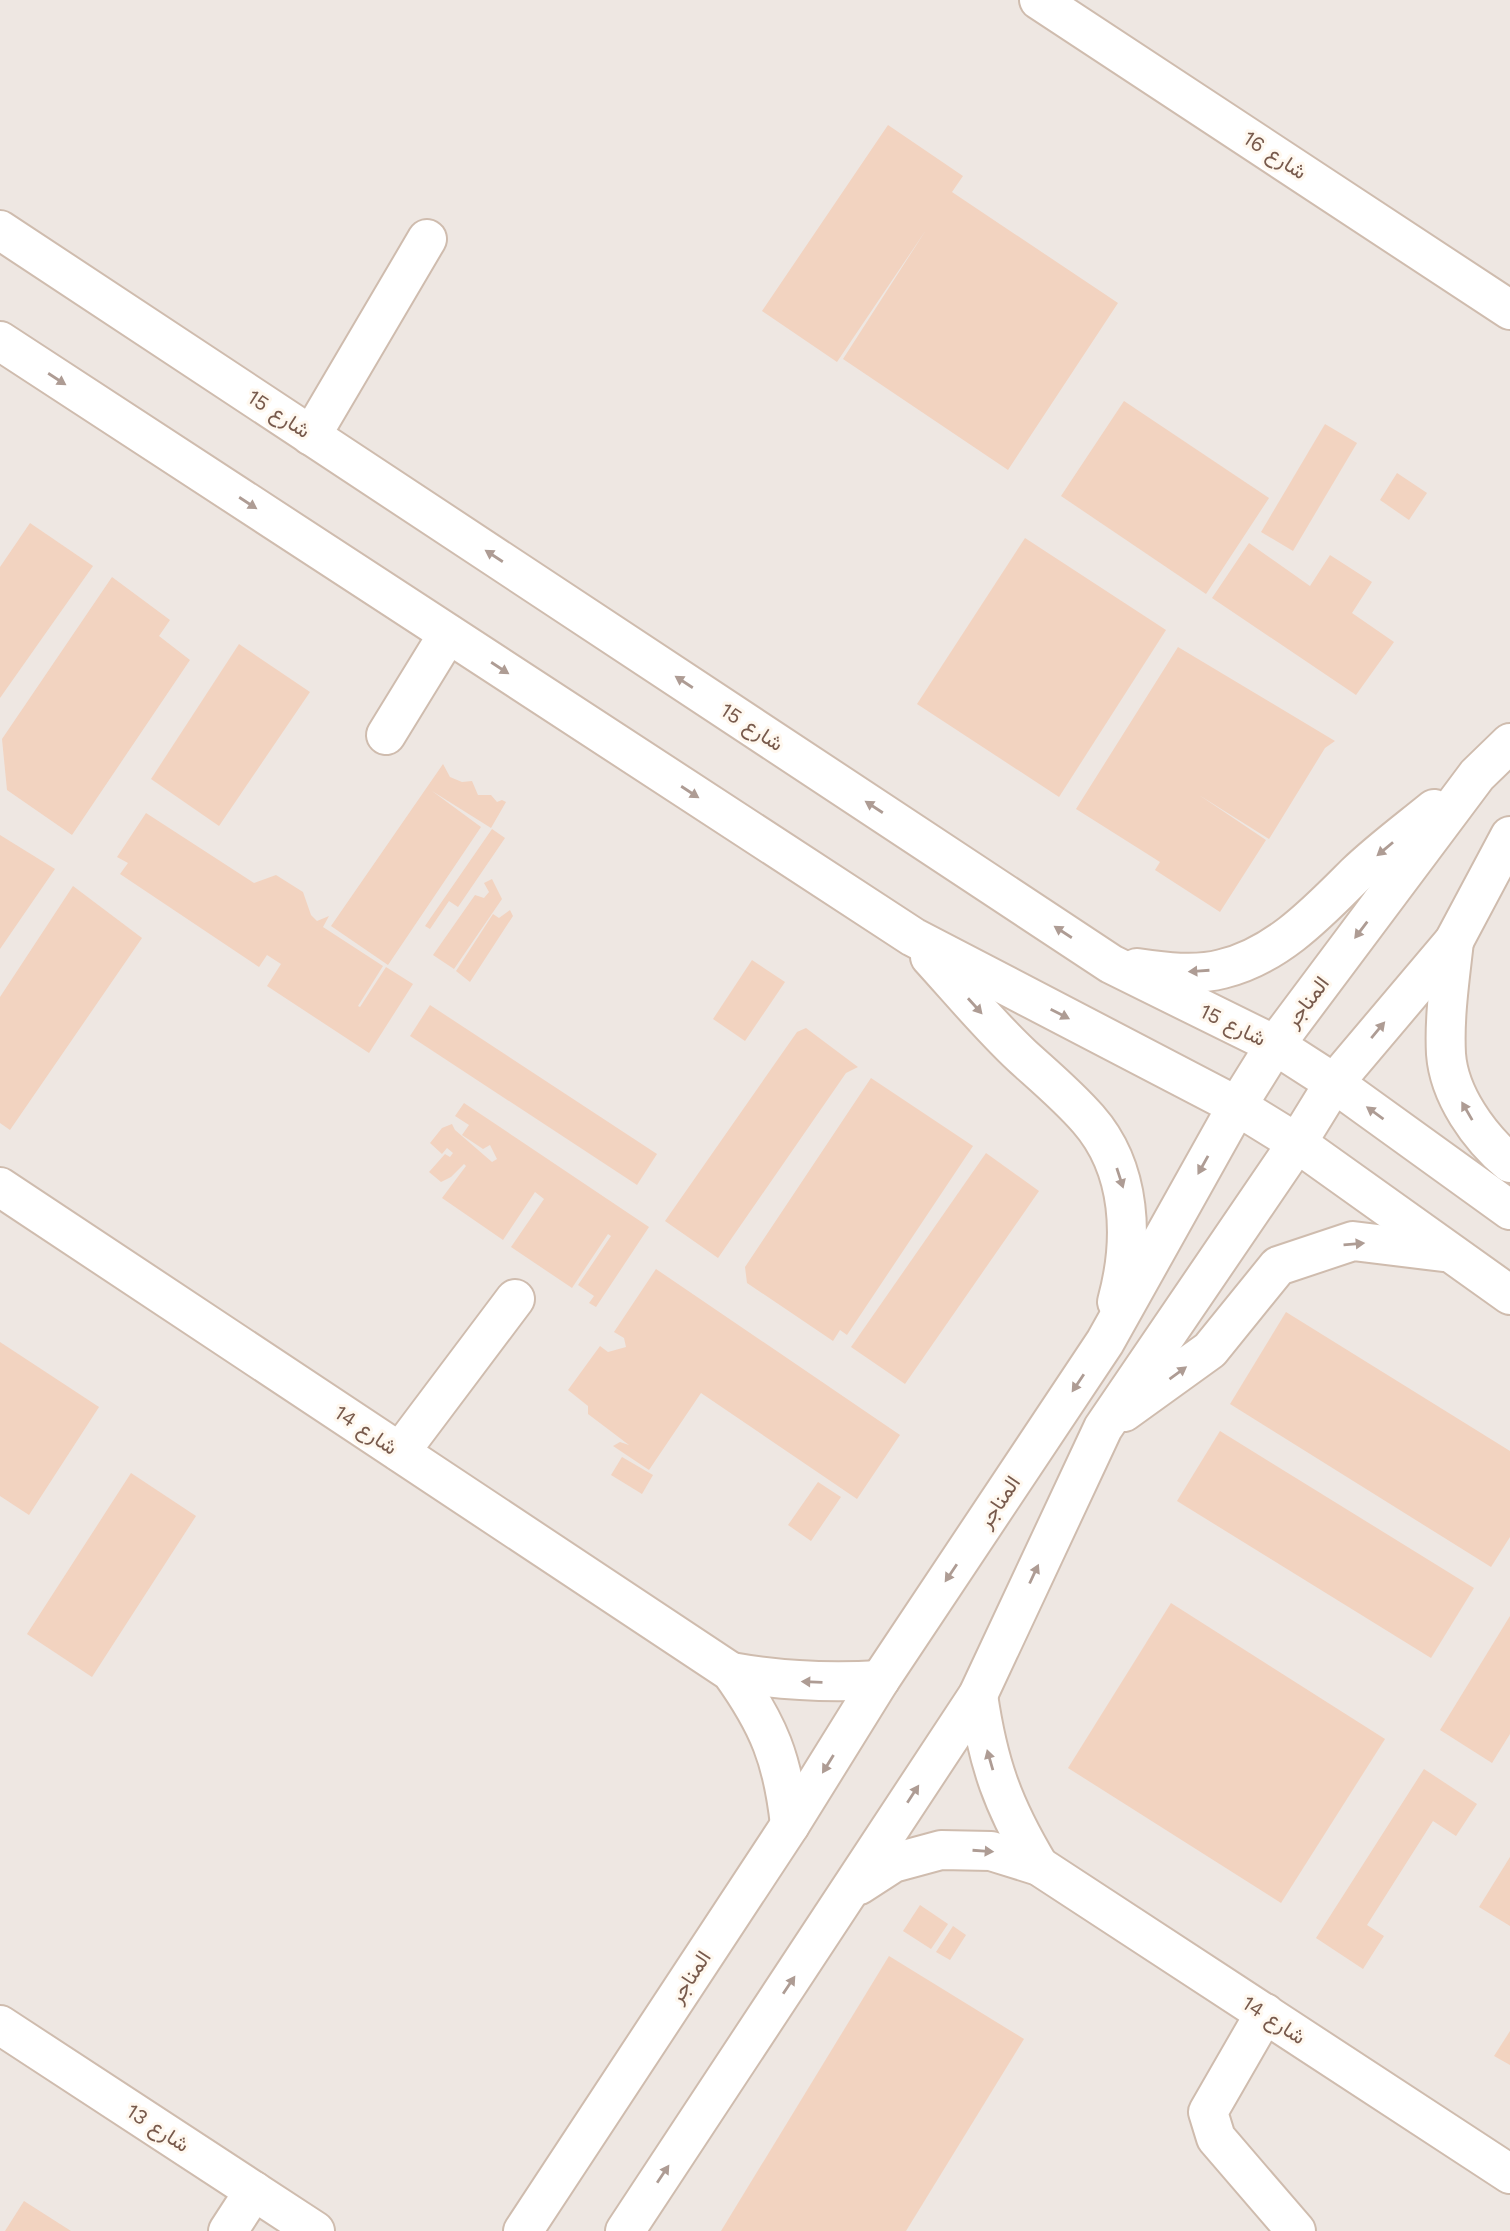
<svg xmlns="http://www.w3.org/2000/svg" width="1510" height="2231" font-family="'Work Sans',Vazirmatn,sans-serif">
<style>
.industrial{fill:#eee7e2}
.building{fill:#f2d3c0}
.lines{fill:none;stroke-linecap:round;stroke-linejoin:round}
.minor-casing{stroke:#cfbcae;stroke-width:42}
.minor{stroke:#fff;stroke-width:38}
.oneway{fill:#ae9c94}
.labels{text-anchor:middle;stroke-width:6;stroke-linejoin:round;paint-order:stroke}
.street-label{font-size:21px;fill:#785a4c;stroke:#fff8ef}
</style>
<rect width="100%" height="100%" fill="#fdf4e9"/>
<rect class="industrial" x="0" y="0" width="1510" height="2231"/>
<g class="building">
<path d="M888,125l75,51 -11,16 166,111 -110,167 -165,-111 83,-129 -89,132 -75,-51z"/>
<path d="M1124,401l145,97 -63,96 -145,-98z"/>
<path d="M1325,424l32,19 -64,108 -32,-19z"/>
<path d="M1397,473l30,20 -18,27 -29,-20z"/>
<path d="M30,523l63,43 -93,132v-131z"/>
<path d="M1025,538l141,92 -107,167 -142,-93z"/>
<path d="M1249,543l61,43 20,-31 42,27 -20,31 42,29 -38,53 -144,-97z"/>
<path d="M112,577l58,43 -11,16 31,24 -118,175 -65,-45 -5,-51z"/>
<path d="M239,644l71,48 -91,134 -68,-47z"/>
<path d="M1178,647l157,94 -10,7 -56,91 -70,-44 67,45 -46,72 -65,-42 5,-8 -84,-53z"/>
<path d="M443,764l7,13 12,5 10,-1 6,14h13l6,7 5,-2 4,2 -15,26 -59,-37 49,36 -93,138 -57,-39z"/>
<path d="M146,813l108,70 22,-8 27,17 8,23 6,6 12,-5 -6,11 60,39 -25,40 2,1 26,-40 27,17 -44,69 -102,-67 14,-22 -14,-9 -8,12 -139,-93 8,-11 -11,-6z"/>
<path d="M492,829l13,9 -47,69 -9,-6 -19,28 -5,-3z"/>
<path d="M0,835l55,34 -55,80z"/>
<path d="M492,879l10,20 -48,70 -21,-14 42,-60 9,3 5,-6 -5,-9z"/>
<path d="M73,886l69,52 -132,192 -10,-7v-126z"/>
<path d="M510,910l3,6 -43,66 -14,-11 37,-57 6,4z"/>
<path d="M752,960l33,22 -40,59 -32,-22z"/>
<path d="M430,1005l227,149 -20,31 -227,-149z"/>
<path d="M806,1028l52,39 -12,6 -128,185 -53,-37 132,-189z"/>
<path d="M871,1078l102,68 -126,189 -7,-5 -7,11 -86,-58 -2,-16z"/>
<path d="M464,1103l185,124 -53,80 -7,-4 5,-7 -16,-11 33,-49 -3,-2 -36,54 -61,-41 33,-48 -9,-7 -32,48 -61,-42 24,-32 -2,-2 -13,13 -10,5 -12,-10 16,-18 5,3 3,-4 -6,-5 -5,6 -12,-11 12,-15 10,-4 3,6 37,32 5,-3 -7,-14 -7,4 -21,-14 7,-10 -14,-9z"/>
<path d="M986,1153l53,38 -134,193 -54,-37z"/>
<path d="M656,1269l244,166 -43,64 -156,-106 -52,77 -36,-24 7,-4 9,3 -41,-31v-8l-20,-16 32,-44 8,6 18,-5 -2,-9 -10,-6z"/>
<path d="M1286,1312l224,139v86l-19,30 -261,-163z"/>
<path d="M0,1342l99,65 -70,108 -29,-19z"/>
<path d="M1220,1431l254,157 -43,70 -254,-157z"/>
<path d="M622,1457l31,18 -11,19 -31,-19z"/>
<path d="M131,1473l65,43 -104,161 -65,-43z"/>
<path d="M818,1482l23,15 -30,44 -23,-16z"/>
<path d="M1171,1603l214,136 -104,164 -213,-135z"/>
<path d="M1510,1616v118l-18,29 -52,-33z"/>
<path d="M1424,1769l53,35 -21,32 -23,-15 -66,104 17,11 -21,33 -47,-31z"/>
<path d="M1510,1857v69l-31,-19z"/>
<path d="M920,1905l28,19 -17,25 -28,-18z"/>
<path d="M953,1926l13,9 -16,25 -14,-8z"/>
<path d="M889,1956l135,83 -118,192h-185z"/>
<path d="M1510,2031v34l-16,-9z"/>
<path d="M24,2201l47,30h-66z"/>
</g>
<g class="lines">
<defs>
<g id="minor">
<path d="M1039,0l471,310"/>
<path d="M0,230l1111,734 164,81 59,38 176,127"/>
<path d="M0,341l913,596 324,169 60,37 213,152"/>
<path d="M311,436l116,-197"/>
<path d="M386,735l62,-101"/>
<path d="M1454,941c-4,37 -10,75 -8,113 3,41 33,83 64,109"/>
<path d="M930,957c30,33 59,68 92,99 22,20 46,40 66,63 44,50 46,121 29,183"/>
<path d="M1137,968c28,4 58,8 85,1 55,-13 96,-57 134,-95 24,-23 51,-43 78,-65"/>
<path d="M0,1187l731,485c38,53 52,88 59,153"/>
<path d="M1124,1412l86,-62 68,-84 75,-25 90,11"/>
<path d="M400,1452l115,-153"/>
<path d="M731,1672c50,9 98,11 149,8"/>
<path d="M978,1695c10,69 25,111 61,171"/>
<path d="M859,1885l34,-22 48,-13 50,1 48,15 471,308"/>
<path d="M1265,2013l-57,99 8,26 80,93"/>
<path d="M0,2025l315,206"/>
<path d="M228,2231l26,-40"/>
<path d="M523,2231l267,-406 90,-145 225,-338 132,-236 38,-61 202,-270 33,-32"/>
<path d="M625,2231l353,-536 125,-267 194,-285 37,-60 120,-142 56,-105"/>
</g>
</defs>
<use href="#minor" class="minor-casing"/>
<use href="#minor" class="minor"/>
</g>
<defs><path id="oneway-solid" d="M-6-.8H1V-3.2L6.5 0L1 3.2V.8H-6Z" transform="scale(1.75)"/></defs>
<g class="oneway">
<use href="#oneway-solid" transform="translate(57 379) rotate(33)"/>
<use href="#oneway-solid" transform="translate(248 503) rotate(33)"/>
<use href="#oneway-solid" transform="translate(494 556) rotate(-147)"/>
<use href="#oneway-solid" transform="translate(500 668) rotate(33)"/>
<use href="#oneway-solid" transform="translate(684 682) rotate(-147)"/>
<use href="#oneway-solid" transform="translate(690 792) rotate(33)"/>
<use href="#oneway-solid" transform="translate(874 807) rotate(-147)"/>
<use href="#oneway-solid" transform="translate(1385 849) rotate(140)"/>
<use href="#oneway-solid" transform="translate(1361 930) rotate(127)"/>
<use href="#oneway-solid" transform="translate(1063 932) rotate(-147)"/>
<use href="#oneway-solid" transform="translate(1199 971) rotate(176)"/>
<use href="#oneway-solid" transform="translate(975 1006) rotate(48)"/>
<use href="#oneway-solid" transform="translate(1060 1014) rotate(27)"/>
<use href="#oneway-solid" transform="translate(1378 1030) rotate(-50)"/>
<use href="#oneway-solid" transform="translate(1467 1111) rotate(-120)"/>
<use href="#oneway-solid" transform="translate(1375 1113) rotate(-144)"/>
<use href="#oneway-solid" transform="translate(1203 1165) rotate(119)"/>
<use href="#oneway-solid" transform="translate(1120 1178) rotate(72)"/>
<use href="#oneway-solid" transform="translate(1354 1244) rotate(-5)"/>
<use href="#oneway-solid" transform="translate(1178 1373) rotate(-36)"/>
<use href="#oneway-solid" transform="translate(1078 1383) rotate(124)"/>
<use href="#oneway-solid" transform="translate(951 1573) rotate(124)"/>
<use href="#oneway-solid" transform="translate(1034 1574) rotate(-65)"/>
<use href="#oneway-solid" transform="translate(812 1682) rotate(-178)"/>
<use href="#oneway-solid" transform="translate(990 1760) rotate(-106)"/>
<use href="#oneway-solid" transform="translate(828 1764) rotate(122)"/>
<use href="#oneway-solid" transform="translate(913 1794) rotate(-57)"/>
<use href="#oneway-solid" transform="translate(983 1851) rotate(4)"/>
<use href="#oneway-solid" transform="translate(789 1985) rotate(-56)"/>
<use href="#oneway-solid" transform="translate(663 2174) rotate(-56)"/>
</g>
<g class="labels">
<g class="street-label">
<text transform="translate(1275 155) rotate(33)" y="7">شارع 16</text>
<text transform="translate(279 414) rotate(33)" y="7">شارع 15</text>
<text transform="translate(752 727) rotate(33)" y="7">شارع 15</text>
<text transform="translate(1307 1002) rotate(-53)" y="7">المناجر</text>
<text transform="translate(1233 1025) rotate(26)" y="7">شارع 15</text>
<text transform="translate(366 1430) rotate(34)" y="7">شارع 14</text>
<text transform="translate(999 1502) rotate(-56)" y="7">المناجر</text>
<text transform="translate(690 1977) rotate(-57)" y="7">المناجر</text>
<text transform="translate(1274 2020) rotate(33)" y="7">شارع 14</text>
<text transform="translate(158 2128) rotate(33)" y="7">شارع 13</text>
</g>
</g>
</svg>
